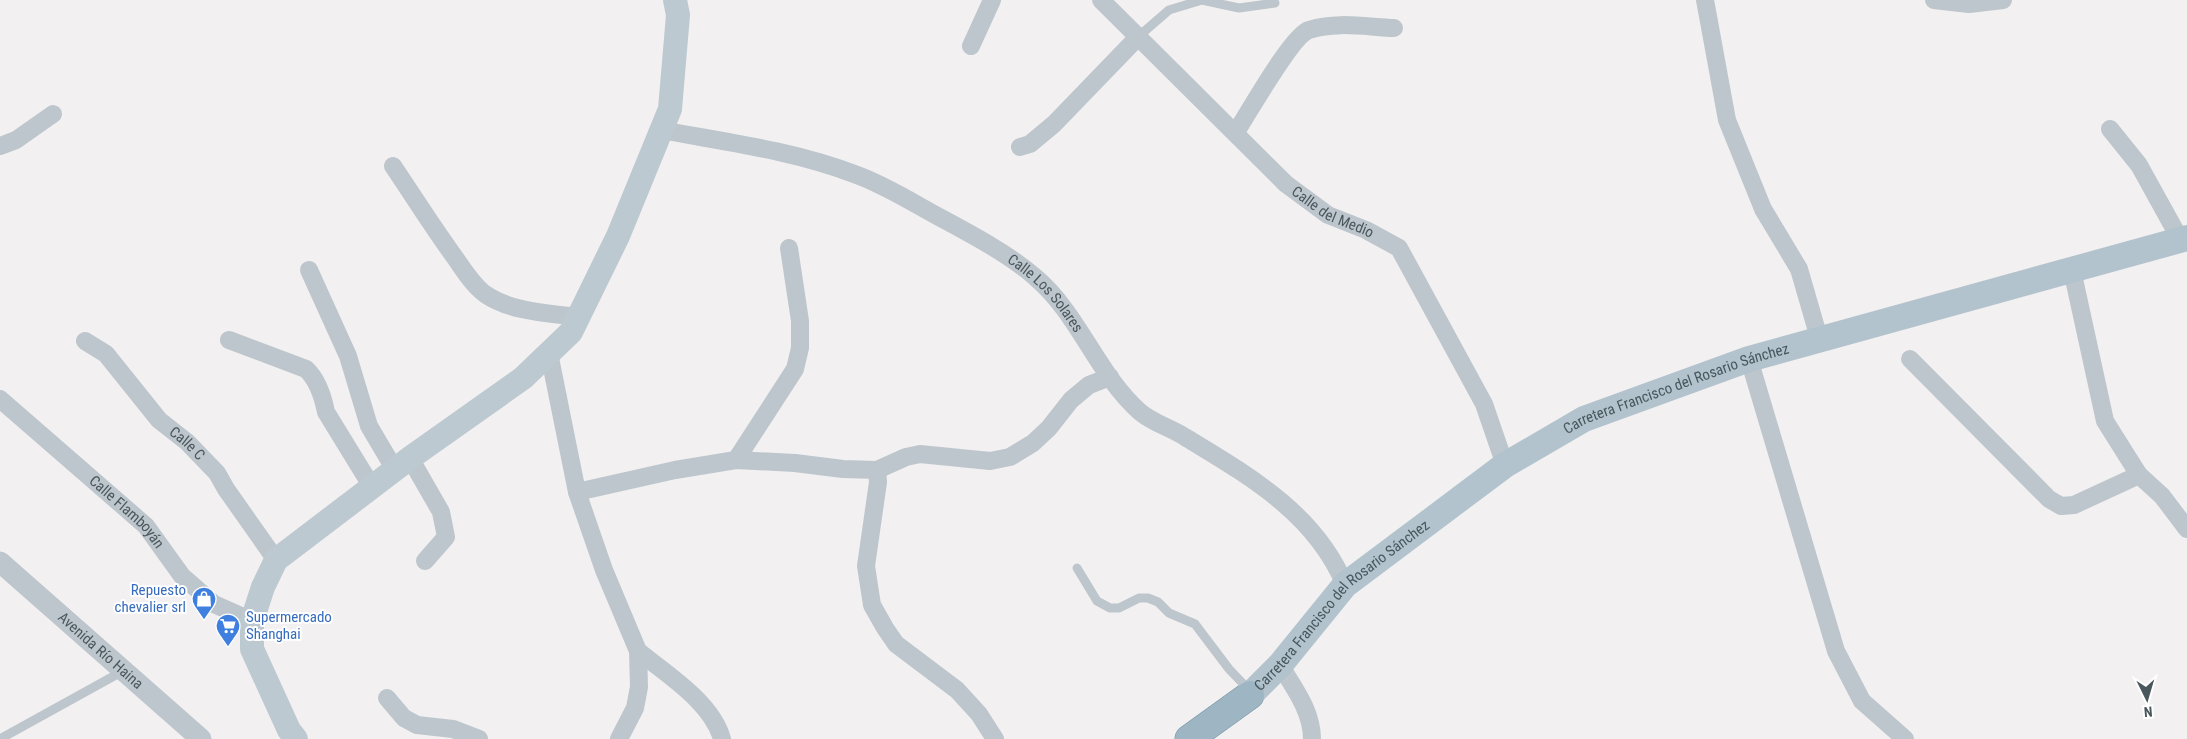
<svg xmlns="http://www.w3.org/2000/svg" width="2187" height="739" font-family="'Roboto Condensed',sans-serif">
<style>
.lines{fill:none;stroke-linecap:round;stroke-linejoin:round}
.trunk-casing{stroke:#7695a7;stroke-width:29}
.service{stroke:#bdc6cc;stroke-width:9}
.minor{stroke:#bdc6cc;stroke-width:18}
.tertiary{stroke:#bdc6cc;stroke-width:21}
.secondary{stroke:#bdc9d0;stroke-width:24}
.primary{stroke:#b2c3cd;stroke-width:26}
.trunk{stroke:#9eb6c4;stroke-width:28}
.labels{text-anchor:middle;stroke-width:4;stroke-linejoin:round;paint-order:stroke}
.street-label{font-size:15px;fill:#49565c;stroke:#fff}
.shop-label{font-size:15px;fill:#366cbe;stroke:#fff;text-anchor:end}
</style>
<rect width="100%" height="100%" fill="#f2f0f0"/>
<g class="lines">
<defs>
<path id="trunk" d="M1189,739l61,-44"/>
</defs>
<use href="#trunk" class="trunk-casing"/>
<g class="service">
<path d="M1139,36l30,-26 33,-10 37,8 36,-5"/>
<path d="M1077,568l20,33 13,7h9l20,-10h9l10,4 11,11 26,11 34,45 21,22"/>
<path d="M0,739l123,-68"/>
</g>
<g class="minor">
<path id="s1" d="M1101,0l185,184 42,31 38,15 33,18 85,156 21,61"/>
<path d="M1705,0l22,120 36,89 36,60 20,69"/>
<path d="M1934,0l35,4 34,-4"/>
<path d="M971,46l21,-46"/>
<path d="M2110,129l29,36 42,76"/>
<path id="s2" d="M661,130c66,12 134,21 196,45 30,11 56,28 84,43 30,16 69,37 94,59 44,37 62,97 105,135 13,11 31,16 45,25 64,39 130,76 160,148"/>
<path d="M1236,132c12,-18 56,-97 73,-102 27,-9 58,-3 85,-2"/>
<path d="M0,146l16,-6 37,-26"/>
<path d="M1020,147l10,-3 24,-20 85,-88"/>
<path d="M393,166c21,31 41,63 63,93 8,12 18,27 29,35 26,18 63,19 93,23"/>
<path d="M309,270l39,86 21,70 26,44"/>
<path d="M2072,270l33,151 34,54 23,21 25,33"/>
<path d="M229,340l77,29c12,11 17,28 20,43l46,75"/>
<path id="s3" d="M85,341l21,13 53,66 28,22 30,31 9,16 50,71"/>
<path d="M549,353l28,139 27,78 34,81 1,36 -4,21 -16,31"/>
<path d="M1749,359l87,292 26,50 43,38"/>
<path d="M1910,359l139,140 12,7 13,-1 65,-30"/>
<path id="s4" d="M0,399l146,127 36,50 32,28 38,17"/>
<path d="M410,458l31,54 5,25 -21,24"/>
<path d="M736,460l59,-91 5,-21v-27l-11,-73"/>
<path d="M877,470l1,12 -12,84 6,39 13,23 11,16 61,46 22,24 16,25"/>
<path d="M577,492l98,-22 61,-10 59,3 48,6 34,1 29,-13 14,-3 70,7 20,-4 23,-14 16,-15 22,-28 18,-15 21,-8"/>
<path d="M638,651c28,23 74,51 84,88"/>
<path d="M1280,665c14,23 32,46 32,74"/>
<path d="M387,698l17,20 13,7 36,4 26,10"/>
</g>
<path class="tertiary" id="s5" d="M0,562l201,177"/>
<path class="secondary" d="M296,739l-7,-9 -37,-81v-28l11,-34 13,-27 134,-102 113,-80 48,-46 47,-96 52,-127 8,-94 -3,-15"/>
<path class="primary" id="s6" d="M1250,695l30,-30 65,-80 160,-120 79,-46 165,-60 438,-121"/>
<use href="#trunk" class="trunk"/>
</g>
<defs>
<symbol id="shop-pin" viewBox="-11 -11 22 30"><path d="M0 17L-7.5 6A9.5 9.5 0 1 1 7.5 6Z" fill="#3f7fe0" stroke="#fff"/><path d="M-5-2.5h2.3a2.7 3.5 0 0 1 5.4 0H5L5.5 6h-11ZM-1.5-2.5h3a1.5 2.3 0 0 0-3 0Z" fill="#fff"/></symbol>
<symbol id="supermarket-pin" viewBox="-11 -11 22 30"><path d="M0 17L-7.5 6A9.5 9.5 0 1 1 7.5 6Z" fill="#3f7fe0" stroke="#fff"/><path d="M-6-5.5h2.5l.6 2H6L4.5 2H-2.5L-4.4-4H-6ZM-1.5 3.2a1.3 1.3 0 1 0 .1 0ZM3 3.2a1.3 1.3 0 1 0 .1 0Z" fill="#fff"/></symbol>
</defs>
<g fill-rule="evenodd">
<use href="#shop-pin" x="190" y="585" width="28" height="38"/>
<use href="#supermarket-pin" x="214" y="612" width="28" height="38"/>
</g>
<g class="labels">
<g class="street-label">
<text dy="5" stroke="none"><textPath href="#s1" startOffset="316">Calle del Medio</textPath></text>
<text dy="5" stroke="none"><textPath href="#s2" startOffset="426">Calle Los Solares</textPath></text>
<text dy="5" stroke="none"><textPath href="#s6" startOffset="534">Carretera Francisco del Rosario Sánchez</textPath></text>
<text dy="5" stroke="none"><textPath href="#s3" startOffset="146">Calle C</textPath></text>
<text dy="5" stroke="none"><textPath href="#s4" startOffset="170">Calle Flamboyán</textPath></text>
<text dy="5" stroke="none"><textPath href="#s6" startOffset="129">Carretera Francisco del Rosario Sánchez</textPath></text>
<text dy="5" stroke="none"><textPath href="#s5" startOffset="134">Avenida Río Haina</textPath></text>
</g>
<g class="shop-label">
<text x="186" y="595">Repuesto<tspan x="186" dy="17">chevalier srl</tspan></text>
<text x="246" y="622" text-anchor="start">Supermercado<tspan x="246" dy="17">Shanghai</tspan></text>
</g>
</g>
<g transform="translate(2147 699) rotate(175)" stroke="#ffffff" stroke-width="4" paint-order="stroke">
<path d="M0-4L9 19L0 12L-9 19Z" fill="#49565c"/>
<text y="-8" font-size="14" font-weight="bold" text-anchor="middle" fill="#49565c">N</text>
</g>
</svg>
